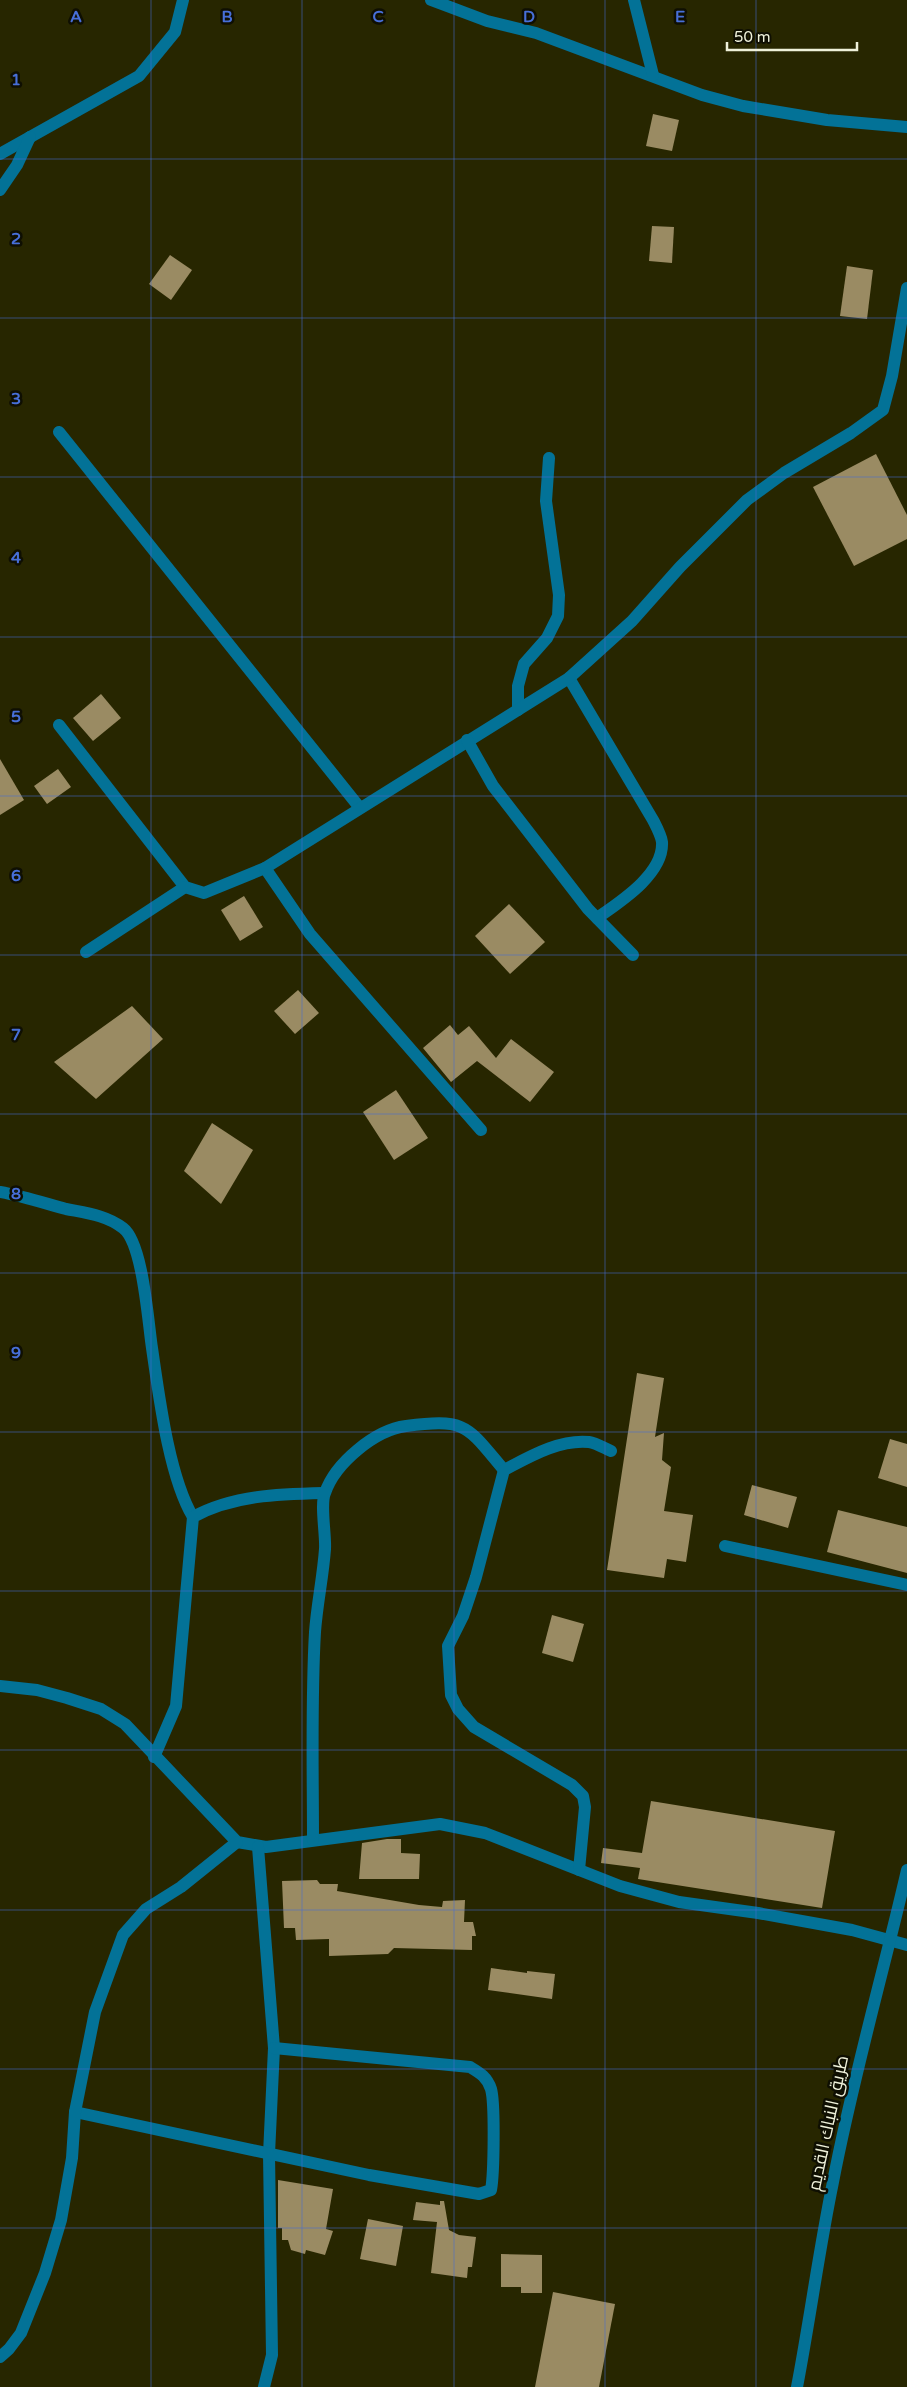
<svg xmlns="http://www.w3.org/2000/svg" width="907" height="2387" font-family="'Varela Round',Cairo,sans-serif">
<style>
.building{fill:#9a8b63}
.lines{fill:none;stroke-linecap:round;stroke-linejoin:round}
.minor{stroke:#037297;stroke-width:12}
.grid{fill:none;stroke:#476fd8;stroke-width:1;stroke-opacity:0.55}
.labels{text-anchor:middle;stroke-width:5;stroke-linejoin:round;paint-order:stroke}
.street-label{font-size:18px;fill:#eff1da;stroke:#0f0f02}
.grid-label{font-size:16px;text-anchor:middle;font-weight:bold;fill:#476fd8;stroke:#0f0f02;stroke-width:5;stroke-linejoin:round;paint-order:stroke}
</style>
<rect width="100%" height="100%" fill="#272600"/>
<g class="building">
<path d="M653,114l26,6 -7,31 -26,-5z"/>
<path d="M652,226l22,1 -2,36 -23,-2z"/>
<path d="M170,255l22,15 -21,30 -22,-16z"/>
<path d="M847,266l26,4 -6,49 -27,-3z"/>
<path d="M876,454l31,61v24l-53,27 -41,-79z"/>
<path d="M101,694l20,24 -28,23 -20,-23z"/>
<path d="M0,759l24,41 -24,15z"/>
<path d="M58,769l13,18 -24,17 -13,-18z"/>
<path d="M244,896l19,31 -23,14 -19,-31z"/>
<path d="M509,904l36,38 -35,32 -35,-38z"/>
<path d="M298,990l21,23 -24,21 -21,-23z"/>
<path d="M132,1006l31,33 -67,60 -42,-37z"/>
<path d="M450,1025l8,10 11,-9 27,32 15,-19 43,33 -24,30 -53,-41 -26,21 -28,-34z"/>
<path d="M396,1090l32,48 -34,22 -31,-48z"/>
<path d="M212,1123l41,27 -32,54 -37,-33z"/>
<path d="M637,1373l27,5 -9,59 9,-4 -2,27 9,7 -7,44 29,4 -7,47 -19,-3 -3,19 -57,-8z"/>
<path d="M890,1439l17,5v43l-29,-9z"/>
<path d="M752,1485l45,12 -9,31 -44,-13z"/>
<path d="M838,1510l69,17v46l-80,-21z"/>
<path d="M552,1615l32,9 -11,38 -31,-9z"/>
<path d="M651,1801l184,30 -13,77 -184,-29 2,-11 -39,-5 2,-15 39,5z"/>
<path d="M387,1839h14v14l19,1 -1,25h-60l3,-36z"/>
<path d="M317,1880l3,4h18l-1,7 82,14 23,2 1,-6 22,-1 -1,22h9l3,14h-4v14l-78,-2 -6,6 -59,2v-17l-33,1 -1,-12h-11l-2,-47z"/>
<path d="M491,1968l36,5v-2l28,3 -3,25 -64,-9z"/>
<path d="M278,2180l55,9 -7,40 7,2 -8,24 -19,-5 -1,4 -14,-4 -3,-10h-6v-12h-4z"/>
<path d="M440,2201h4l5,29 10,5 17,2 -4,30h-4l-1,11 -36,-5 6,-51 -24,-2 3,-18 24,3z"/>
<path d="M368,2219l35,7 -7,40 -36,-7z"/>
<path d="M501,2254l41,1v38h-21v-6h-20z"/>
<path d="M553,2292l62,12 -16,83h-64z"/>
</g>
<g class="lines">
<g class="minor">
<path d="M431,0l56,21 49,12 166,62 41,11 84,14 80,7"/>
<path d="M634,0l19,75"/>
<path d="M0,154l139,-78 36,-44 8,-32"/>
<path d="M0,190l17,-25 13,-28"/>
<path d="M59,432l301,376"/>
<path d="M569,678l84,142c3,6 8,15 9,22 2,32 -42,60 -65,76"/>
<path d="M518,710v-24l6,-22 23,-26 11,-22 1,-21 -13,-94 3,-43"/>
<path d="M59,725l126,162 19,6 61,-25 304,-190 63,-57 48,-54 67,-67 37,-27 67,-40 32,-23 9,-34 15,-88"/>
<path d="M467,740l26,46 95,123 45,46"/>
<path d="M265,868l45,66 171,196"/>
<path d="M86,952l99,-65"/>
<path d="M0,1192c22,4 44,11 66,17 20,4 40,6 57,19 20,15 25,94 29,120 7,48 17,129 41,169"/>
<path d="M725,1546l182,39"/>
<path d="M0,1686l37,4 30,8 34,11 24,15 112,118 29,5 174,-23 45,9 135,53 59,16 79,11 94,17 55,15"/>
<path d="M154,1757l22,-51 17,-189c40,-22 87,-23 131,-24"/>
<path d="M313,1840c0,-69 -2,-139 2,-208 2,-28 8,-55 10,-83 1,-14 -5,-45 0,-56 10,-30 50,-63 81,-67 61,-8 61,0 98,44"/>
<path d="M258,1847l16,201 -5,106 3,201 -8,32"/>
<path d="M579,1870l6,-63 -2,-11 -11,-11 -98,-58 -16,-18 -7,-14 -3,-49 15,-30 13,-39 28,-107c25,-13 55,-31 85,-28 7,1 15,6 22,9"/>
<path d="M75,2112l294,63 110,19 12,-4c3,-16 4,-87 0,-101 -4,-12 -11,-16 -21,-22l-196,-19"/>
<path d="M0,2357l9,-8 12,-16 24,-60 16,-53 11,-62 3,-46 20,-100 28,-77 23,-26 35,-22 56,-45"/>
<path d="M797,2387c13,-68 22,-137 36,-205 20,-105 50,-208 74,-312"/>
</g>
</g>
<path class="grid" d="M151,0v2387M302,0v2387M454,0v2387M605,0v2387M756,0v2387M0,159h907M0,318h907M0,477h907M0,637h907M0,796h907M0,955h907M0,1114h907M0,1273h907M0,1432h907M0,1591h907M0,1750h907M0,1910h907M0,2069h907M0,2228h907"/>
<g class="labels">
<g class="street-label">
<text transform="translate(828 2123) rotate(-78)" y="6">طريق النباك القديم</text>
</g>
</g>
<g class="grid-label">
<text x="76" y="22">A</text>
<text x="227" y="22">B</text>
<text x="378" y="22">C</text>
<text x="529" y="22">D</text>
<text x="680" y="22">E</text>
<text x="16" y="85">1</text>
<text x="16" y="244">2</text>
<text x="16" y="404">3</text>
<text x="16" y="563">4</text>
<text x="16" y="722">5</text>
<text x="16" y="881">6</text>
<text x="16" y="1040">7</text>
<text x="16" y="1199">8</text>
<text x="16" y="1358">9</text>
</g>
<path d="M727 42v8h130v-8" fill="none" stroke="#eff1da" stroke-width="2.5"/>
<text x="734" y="42" font-size="15" fill="#eff1da" stroke="#0f0f02" stroke-width="4" paint-order="stroke">50 m</text>
</svg>
